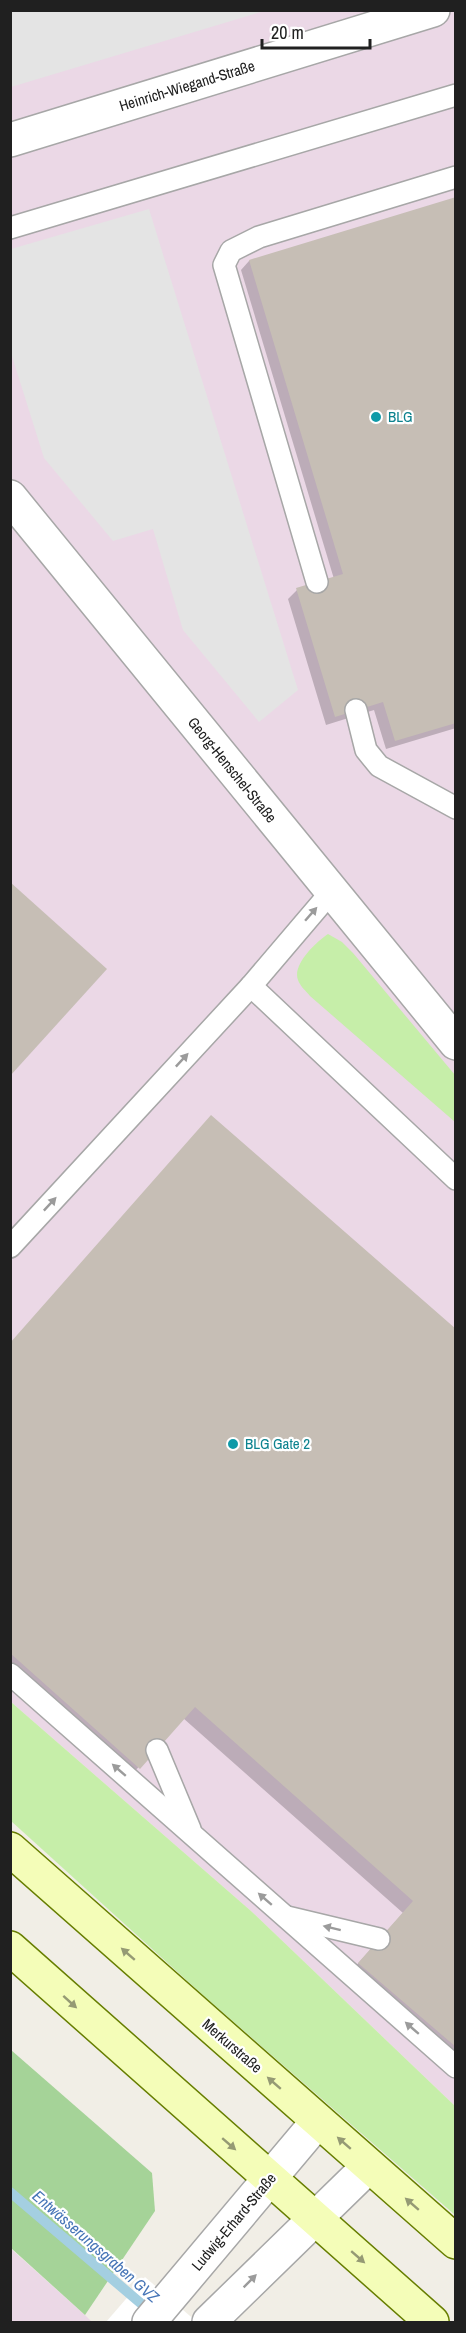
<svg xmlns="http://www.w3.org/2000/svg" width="466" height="2333" font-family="'Archivo Narrow',sans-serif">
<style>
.industrial{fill:#ebd8e6}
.grass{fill:#c6eea9}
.forest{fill:#a5d398}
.parking{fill:#e4e4e4}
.pier{fill:#fff}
.shadow{fill:#0003}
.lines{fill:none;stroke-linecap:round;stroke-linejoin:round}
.stream{stroke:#a4cfe1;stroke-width:10}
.building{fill:#c6beb5}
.lane-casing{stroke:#a7a7a7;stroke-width:24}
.street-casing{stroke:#a7a7a7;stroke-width:36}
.secondary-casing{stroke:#677e00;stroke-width:36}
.lane{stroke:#fff;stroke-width:21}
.street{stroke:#fff;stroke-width:33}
.secondary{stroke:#f4fdb8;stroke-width:33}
.oneway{fill:#9b9b9b}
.oneway2{fill:#959a74}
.culture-dot{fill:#0f9aa8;stroke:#fff;stroke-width:2}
.labels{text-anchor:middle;stroke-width:4.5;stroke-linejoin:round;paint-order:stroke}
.street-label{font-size:15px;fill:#202020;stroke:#fff}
.culture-label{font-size:15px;fill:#0d838f;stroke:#fff;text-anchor:start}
.water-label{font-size:16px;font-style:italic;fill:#4675b7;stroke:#fff}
</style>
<rect width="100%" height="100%" fill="#f1eee6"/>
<g class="industrial">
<path d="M11,11h444v2095l-204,-195 -240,-209z"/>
<path d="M10,2248l75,67 7,7h-81z"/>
</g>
<g class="grass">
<path d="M328,934l14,8 11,11 102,122v47l-145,-126c-4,-5 -10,-10 -12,-16 -6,-15 18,-38 30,-46z"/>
<path d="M11,1702l240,209 204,195v109l-251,-219 -193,-175z"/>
</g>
<path class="forest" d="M11,2050l141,123 3,38 -70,104 -74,-67z"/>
<g class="parking">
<path d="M11,10h253v1l-253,76z"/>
<path d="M149,209l149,481 -39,32 -76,-92 -30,-101 -40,12 -69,-83 -33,-105v-104z"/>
</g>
<path class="pier" d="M145,2277l52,45h-91z"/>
<g class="shadow">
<path d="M456,199v529l-70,21 -12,-39 -48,15 -38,-126 9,-9 37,-11 -93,-309 8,-9z"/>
<path d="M456,1331v740l-110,-94 57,-64 -220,-195 -57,63 -116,-103v-334z"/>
</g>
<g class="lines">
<path class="stream" d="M10,2192l141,120"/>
</g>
<g class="building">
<path d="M456,197v526l-61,18 -12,-39 -48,15 -39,-129 47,-14 -94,-314z"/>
<path d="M10,882l97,87 -97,107z"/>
<path d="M211,1115l245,214v718l-98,-84 55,-62 -218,-194 -55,62 -130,-116v-310z"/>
</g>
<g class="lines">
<defs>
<g id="lane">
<path d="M10,228l446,-133"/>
<path d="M317,582l-93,-317 7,-14 28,-14 197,-60"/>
<path d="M356,710l10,40 13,16 77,42"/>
<path d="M251,986l205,193"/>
<path d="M10,1247l241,-261 80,-94"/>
<path d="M10,1674l446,393"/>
<path d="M157,1750l33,79"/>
<path d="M287,1917l92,22"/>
</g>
<g id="street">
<path d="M10,140l423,-130"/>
<path d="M10,497l446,546"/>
<path d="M149,2322l169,-201"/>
<path d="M209,2322l160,-156"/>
</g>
<g id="secondary">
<path d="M10,1849l446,393"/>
<path d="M10,1948l422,374"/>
</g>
</defs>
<use href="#lane" class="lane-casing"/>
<use href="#street" class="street-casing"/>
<use href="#secondary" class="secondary-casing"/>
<use href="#lane" class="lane"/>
<use href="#street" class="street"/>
<use href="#secondary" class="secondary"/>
</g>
<defs><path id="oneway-solid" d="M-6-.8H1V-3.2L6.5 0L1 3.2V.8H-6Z" transform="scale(1.5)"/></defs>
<g class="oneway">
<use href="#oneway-solid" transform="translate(311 914) rotate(-49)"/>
<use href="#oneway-solid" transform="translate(182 1060) rotate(-47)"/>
<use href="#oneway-solid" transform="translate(50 1204) rotate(-47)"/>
<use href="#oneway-solid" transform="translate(119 1770) rotate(-139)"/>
<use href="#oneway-solid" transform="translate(265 1899) rotate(-139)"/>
<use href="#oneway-solid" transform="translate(332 1928) rotate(-166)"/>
<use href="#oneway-solid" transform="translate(412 2028) rotate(-139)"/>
<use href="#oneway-solid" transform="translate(250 2281) rotate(-45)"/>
</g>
<g class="oneway2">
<use href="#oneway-solid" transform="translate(128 1954) rotate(-139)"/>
<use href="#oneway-solid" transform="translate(70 2002) rotate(42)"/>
<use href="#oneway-solid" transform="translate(274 2083) rotate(-139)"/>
<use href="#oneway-solid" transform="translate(344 2143) rotate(-139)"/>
<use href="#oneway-solid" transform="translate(229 2144) rotate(41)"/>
<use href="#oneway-solid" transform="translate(412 2204) rotate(-139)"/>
<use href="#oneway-solid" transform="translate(358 2257) rotate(41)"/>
</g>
<g class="culture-dot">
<circle cx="376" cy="417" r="6"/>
<circle cx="233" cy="1444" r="6"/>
</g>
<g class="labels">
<g class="street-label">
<text transform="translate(187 86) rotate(-17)" y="5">Heinrich-Wiegand-Straße</text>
<text transform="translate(232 770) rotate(51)" y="5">Georg-Henschel-Straße</text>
<text transform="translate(232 2046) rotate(41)" y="5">Merkurstraße</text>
<text transform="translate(234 2222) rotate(-50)" y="5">Ludwig-Erhard-Straße</text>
</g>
<g class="culture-label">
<text x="388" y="422">BLG</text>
<text x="245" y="1449">BLG Gate 2</text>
</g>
<g class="water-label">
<text transform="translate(96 2246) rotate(41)" y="6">Entwässerungsgraben GVZ</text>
</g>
</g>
<rect width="466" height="2333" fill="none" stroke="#202020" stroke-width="24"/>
<path d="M262 39v9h108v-9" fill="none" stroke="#202020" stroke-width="3"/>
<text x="271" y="39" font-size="18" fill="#202020" stroke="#ffffff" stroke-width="4.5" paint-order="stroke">20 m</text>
</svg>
